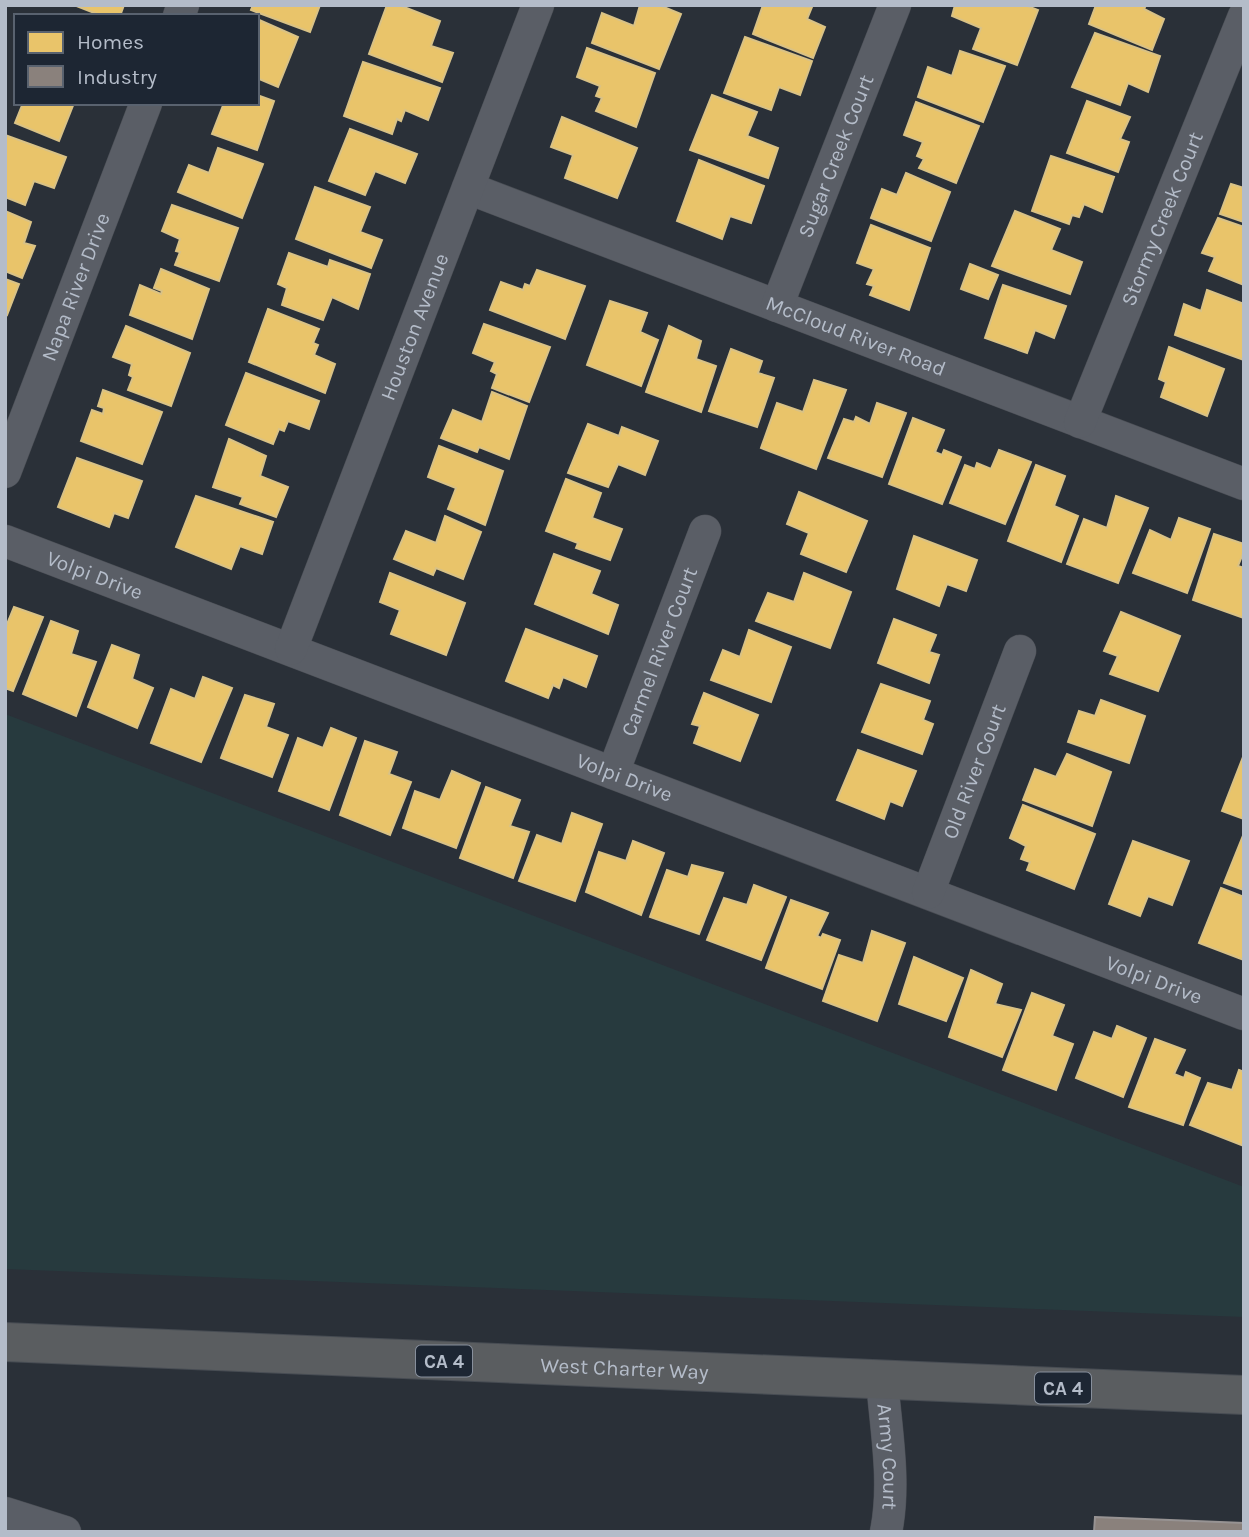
<svg xmlns="http://www.w3.org/2000/svg" width="1249" height="1537" font-family="Karla,sans-serif">
<style>
.green{fill:#273a3e}
.homes{fill:#e9c46a;stroke:#d9c286;stroke-width:2}
.industry{fill:#8a817c;stroke:#979393;stroke-width:2}
.lines{fill:none;stroke-linecap:round;stroke-linejoin:round}
.minor-casing{stroke:#484c53;stroke-width:33}
.highway-casing{stroke:#474c53;stroke-width:40}
.minor{stroke:#5a5e66;stroke-width:32}
.highway{stroke:#5a5d60;stroke-width:38}
.labels{text-anchor:middle;stroke-width:7;stroke-linejoin:round;paint-order:stroke}
.shield{fill:#1d2633;stroke:#878f9c;stroke-width:2}
.shield-label{font-size:19px;font-weight:bold;fill:#b4bcc9}
.street-label{font-size:21px;fill:#b4bcc9;stroke:#1d2633}
</style>
<rect width="100%" height="100%" fill="#2a3038"/>
<path class="green" d="M5,714l1239,473v130l-1239,-48z"/>
<g class="homes">
<path d="M74,5h50l-4,11h-18z"/>
<path d="M253,5h67l-10,27 -59,-22z"/>
<path d="M387,5h12l41,16 -9,25 22,7 -11,29 -73,-28z"/>
<path d="M640,5h19l22,9 -22,55 -67,-26 10,-30 32,13z"/>
<path d="M763,5l49,2 -5,12 18,8 -12,31 -60,-24z"/>
<path d="M955,5h70l13,5 -21,55 -44,-16 8,-21 -29,-12z"/>
<path d="M1096,5h50l-2,4 20,10 -12,31 -63,-26z"/>
<path d="M257,19l41,18 -20,50 -21,-9z"/>
<path d="M1095,33l65,23 -12,36 -20,-9 -8,22 -48,-18z"/>
<path d="M745,37l67,24 -12,34 -21,-8 -8,23 -47,-17z"/>
<path d="M587,48l68,25 -19,54 -40,-16 6,-13 -6,-2 4,-10 -23,-9z"/>
<path d="M960,51l45,15 -22,56 -65,-25 10,-30 24,9z"/>
<path d="M363,62l77,26 -12,32 -23,-10 -4,11 -4,-2 -5,15 -48,-18z"/>
<path d="M257,95l17,6 -17,49 -45,-16 12,-31h33z"/>
<path d="M712,95l45,17 -10,24 31,12 -10,30 -78,-28z"/>
<path d="M1087,101l43,16 -10,22 9,3 -11,30 -51,-19z"/>
<path d="M916,102l63,24 -23,57 -37,-15 5,-9 -7,-3 6,-14 -19,-7z"/>
<path d="M23,103h51l-15,38 -44,-18z"/>
<path d="M562,117l75,31 -20,50 -52,-20 8,-23 -22,-8z"/>
<path d="M350,129l67,25 -12,29 -30,-12 -10,24 -36,-14z"/>
<path d="M5,135l61,22 -12,31 -20,-7 -9,24 -20,-8z"/>
<path d="M218,148l45,16 -21,54 -64,-26 11,-27 20,8z"/>
<path d="M1051,156l63,21 -12,35 -18,-8 -5,13 -7,-2 -3,9 -37,-13z"/>
<path d="M699,160l65,26 -13,37 -21,-7 -8,23 -45,-18z"/>
<path d="M906,173l44,19 -19,49 -60,-23 11,-29 15,6z"/>
<path d="M1231,184l13,4v34l-24,-8z"/>
<path d="M315,187l55,20 -10,25 22,8 -11,28 -75,-29z"/>
<path d="M172,205l66,23 -19,53 -44,-16 5,-13 -4,-1 4,-12 -18,-8z"/>
<path d="M5,211l26,11 -7,21 11,3 -13,32 -17,-7z"/>
<path d="M1015,211l45,18 -9,21 31,12 -12,32 -78,-28z"/>
<path d="M1218,218l26,9v58l-35,-14 6,-14 -13,-4z"/>
<path d="M871,225l59,23 -21,62 -39,-15 4,-9 -7,-2 7,-15 -17,-6z"/>
<path d="M289,253l39,14 2,-7 40,14 -12,35 -26,-12 -9,23 -41,-15 5,-17 -9,-4z"/>
<path d="M970,264l28,11 -10,24 -27,-10z"/>
<path d="M161,269l48,20 -17,50 -62,-24 10,-30 21,9 1,-3 -8,-3z"/>
<path d="M537,270l48,16 -20,53 -75,-29 11,-28 22,8 2,-6 5,2z"/>
<path d="M5,279l14,5 -12,31 -2,-1z"/>
<path d="M1003,285l63,21 -12,32 -19,-8 -8,23 -42,-15z"/>
<path d="M1207,290l37,14v56l-69,-25 9,-31 17,7z"/>
<path d="M610,301l37,12 -7,19 18,8 -17,46 -54,-21z"/>
<path d="M268,309l51,20 -6,14 5,2 -4,10 21,9 -10,29 -76,-31z"/>
<path d="M484,324l66,23 -21,55 -37,-14 5,-14 -6,-3 4,-9 -22,-9z"/>
<path d="M126,326l64,27 -19,53 -43,-16 5,-13 -4,-2 3,-11 -19,-7z"/>
<path d="M669,326l32,15 -5,18 20,7 -15,46 -55,-20z"/>
<path d="M1169,347l55,22 -17,47 -46,-19 5,-15 -7,-3z"/>
<path d="M731,349l31,12 -4,12 16,5 -17,49 -48,-16z"/>
<path d="M246,373l73,28 -10,28 -21,-8 -4,10 -5,-2 -6,15 -47,-19z"/>
<path d="M814,380l32,10 -30,79 -55,-21 16,-45 26,9z"/>
<path d="M103,390l59,22 -20,52 -61,-23 11,-31 11,4 1,-6 -6,-2z"/>
<path d="M492,392l35,14 -18,53 -30,-12 -2,5 -36,-14 12,-28 29,12z"/>
<path d="M877,403l29,10 -24,64 -54,-19 16,-39 10,3 2,-5 14,7z"/>
<path d="M913,418l31,12 -9,22 7,3 2,-5 17,7 -19,47 -53,-20z"/>
<path d="M588,424l31,12 3,-9 36,14 -13,34 -27,-11 -10,23 -40,-14z"/>
<path d="M229,439l37,17 -6,20 28,11 -12,30 -36,-13 3,-7 -30,-10z"/>
<path d="M439,446l64,25 -18,54 -37,-16 8,-21 -28,-11z"/>
<path d="M999,450l32,12 -26,62 -55,-21 15,-38 10,4 2,-6 14,6z"/>
<path d="M77,458l65,23 -14,37 -14,-5 -5,14 -51,-20z"/>
<path d="M1036,465l29,11 -11,30 24,10 -17,46 -53,-21z"/>
<path d="M566,479l35,14 -9,25 30,11 -12,31 -34,-12 2,-5 -32,-12z"/>
<path d="M799,492l68,29 -21,51 -45,-18 8,-21 -22,-9z"/>
<path d="M196,496l77,26 -11,32 -22,-8 -9,23 -55,-22z"/>
<path d="M1116,496l32,12 -30,75 -51,-19 17,-45 23,9z"/>
<path d="M445,516l36,16 -18,47 -27,-11 -3,7 -39,-16 12,-28 30,12z"/>
<path d="M1179,518l31,11 -23,64 -54,-20 17,-43 21,10z"/>
<path d="M1214,534l30,10v7l-6,15 6,2v50l-51,-18z"/>
<path d="M914,536l63,24 -11,31 -19,-7 -8,22 -42,-17z"/>
<path d="M554,554l46,17 -9,23 27,11 -10,29 -73,-30z"/>
<path d="M390,573l75,30 -19,52 -55,-21 9,-24 -20,-8z"/>
<path d="M804,573l47,19 -21,56 -74,-27 12,-28 26,9z"/>
<path d="M14,607l29,10 -30,74 -8,-3v-59z"/>
<path d="M1121,612l59,24 -22,55 -48,-17 8,-18 -14,-5z"/>
<path d="M894,619l42,16 -7,17 10,3 -10,28 -51,-20z"/>
<path d="M51,621l27,10 -7,23 25,8 -20,54 -53,-22z"/>
<path d="M526,629l71,27 -11,31 -23,-10 -4,11 -6,-3 -5,13 -42,-17z"/>
<path d="M749,630l42,17 -20,55 -60,-22 12,-30 17,7z"/>
<path d="M112,645l27,10 -7,24 21,9 -16,40 -49,-21z"/>
<path d="M203,677l29,11 -31,74 -50,-19 20,-54 24,10z"/>
<path d="M881,684l49,17 -7,19 10,4 -11,30 -60,-22z"/>
<path d="M704,693l54,22 -18,46 -46,-18 6,-17 -8,-2z"/>
<path d="M245,695l29,9 -8,23 22,8 -16,42 -51,-19z"/>
<path d="M1101,700l44,16 -16,47 -61,-21 11,-31 16,5z"/>
<path d="M331,728l25,10 -27,72 -50,-19 19,-53 25,10z"/>
<path d="M365,741l32,11 -8,22 22,8 -21,53 -50,-20z"/>
<path d="M858,750l58,21 -14,35 -12,-5 -6,18 -47,-19z"/>
<path d="M1067,754l44,18 -19,54 -69,-26 12,-31 21,8z"/>
<path d="M1243,757h1v62l-22,-8z"/>
<path d="M452,771l28,12 -24,65 -53,-20 12,-37 25,9z"/>
<path d="M486,787l34,13 -10,26 19,6 -16,46 -53,-20z"/>
<path d="M1023,805l72,29 -21,55 -47,-19 3,-8 -9,-3 5,-13 -16,-8z"/>
<path d="M572,813l30,11 -27,77 -56,-20 18,-46 25,9z"/>
<path d="M1244,833v57l-20,-7z"/>
<path d="M633,841l31,12 -23,62 -55,-23 13,-40 27,9z"/>
<path d="M1133,841l56,20 -17,44 -24,-9 -8,20 -31,-12z"/>
<path d="M692,865l31,8 -24,61 -49,-17 17,-47 21,7z"/>
<path d="M754,885l32,12 -25,63 -54,-20 17,-42 23,7z"/>
<path d="M1221,888l23,9v63l-45,-17z"/>
<path d="M791,900l37,13 -11,23 4,2 2,-4 17,6 -18,49 -56,-21z"/>
<path d="M872,931l33,12 -28,78 -54,-20 16,-46 24,8z"/>
<path d="M914,957l49,21 -17,43 -47,-17z"/>
<path d="M971,970l31,14 -7,20 26,6 -19,47 -53,-20z"/>
<path d="M1032,993l32,12 -12,31 21,8 -17,46 -53,-20z"/>
<path d="M1117,1026l29,12 -23,59 -47,-19 18,-46 18,7z"/>
<path d="M1155,1039l30,11 -11,24 10,4 2,-6 14,6 -17,47 -54,-18z"/>
<path d="M1239,1070l5,2v74l-54,-21 18,-42 24,7z"/>
</g>
<path class="industry" d="M1095,1517l149,6v9h-150z"/>
<g class="lines">
<defs>
<g id="minor">
<path d="M179,16l4,-11"/>
<path id="s1" d="M468,188l776,296"/>
<path id="s2" d="M777,306l118,-301"/>
<path id="s3" d="M1080,422l164,-406"/>
<path id="s4" d="M5,472l141,-369"/>
<path id="s5" d="M5,541l1239,473"/>
<path id="s6" d="M291,649l247,-644"/>
<path id="s7" d="M613,773l92,-242"/>
<path id="s8" d="M928,893l92,-242"/>
<path id="s9" d="M882,1380c4,50 14,103 4,152"/>
<path d="M5,1513l60,19"/>
</g>
<g id="highway">
<path id="s10" d="M5,1342l1239,53"/>
</g>
</defs>
<use href="#minor" class="minor-casing"/>
<use href="#highway" class="highway-casing"/>
<use href="#minor" class="minor"/>
<use href="#highway" class="highway"/>
</g>
<g class="labels">
<g class="shield">
<rect x="416" y="1345.5" width="56" height="31" rx="5"/>
<rect x="1035" y="1372.5" width="56" height="31" rx="5"/>
</g>
<g class="shield-label">
<text x="444" y="1368">CA 4</text>
<text x="1063" y="1395">CA 4</text>
</g>
<g class="street-label">
<text dy="7" stroke="none"><textPath href="#s2" startOffset="161">Sugar Creek Court</textPath></text>
<text dy="7" stroke="none"><textPath href="#s3" startOffset="219">Stormy Creek Court</textPath></text>
<text dy="7" stroke="none"><textPath href="#s4" startOffset="198">Napa River Drive</textPath></text>
<text dy="7" stroke="none"><textPath href="#s6" startOffset="345">Houston Avenue</textPath></text>
<text dy="7" stroke="none"><textPath href="#s1" startOffset="415">McCloud River Road</textPath></text>
<text dy="7" stroke="none"><textPath href="#s5" startOffset="96">Volpi Drive</textPath></text>
<text dy="7" stroke="none"><textPath href="#s7" startOffset="130">Carmel River Court</textPath></text>
<text dy="7" stroke="none"><textPath href="#s8" startOffset="130">Old River Court</textPath></text>
<text dy="7" stroke="none"><textPath href="#s5" startOffset="663">Volpi Drive</textPath></text>
<text dy="7" stroke="none"><textPath href="#s5" startOffset="1230">Volpi Drive</textPath></text>
<text dy="7" stroke="none"><textPath href="#s10" startOffset="620">West Charter Way</textPath></text>
<text dy="7" stroke="none"><textPath href="#s9" startOffset="77">Army Court</textPath></text>
</g>
</g>
<rect width="1249" height="1537" fill="none" stroke="#b4bcc9" stroke-width="14"/>
<rect x="14" y="14" width="245" height="91" fill="#1d2633" stroke="#59626f" stroke-width="2"/>
<rect x="28" y="32" width="35" height="21" fill="#e9c46a" stroke="#59626f" stroke-width="2"/>
<text x="77" y="49" font-size="21" fill="#b4bcc9">Homes</text>
<rect x="28" y="66" width="35" height="21" fill="#8a817c" stroke="#59626f" stroke-width="2"/>
<text x="77" y="84" font-size="21" fill="#b4bcc9">Industry</text>
</svg>
